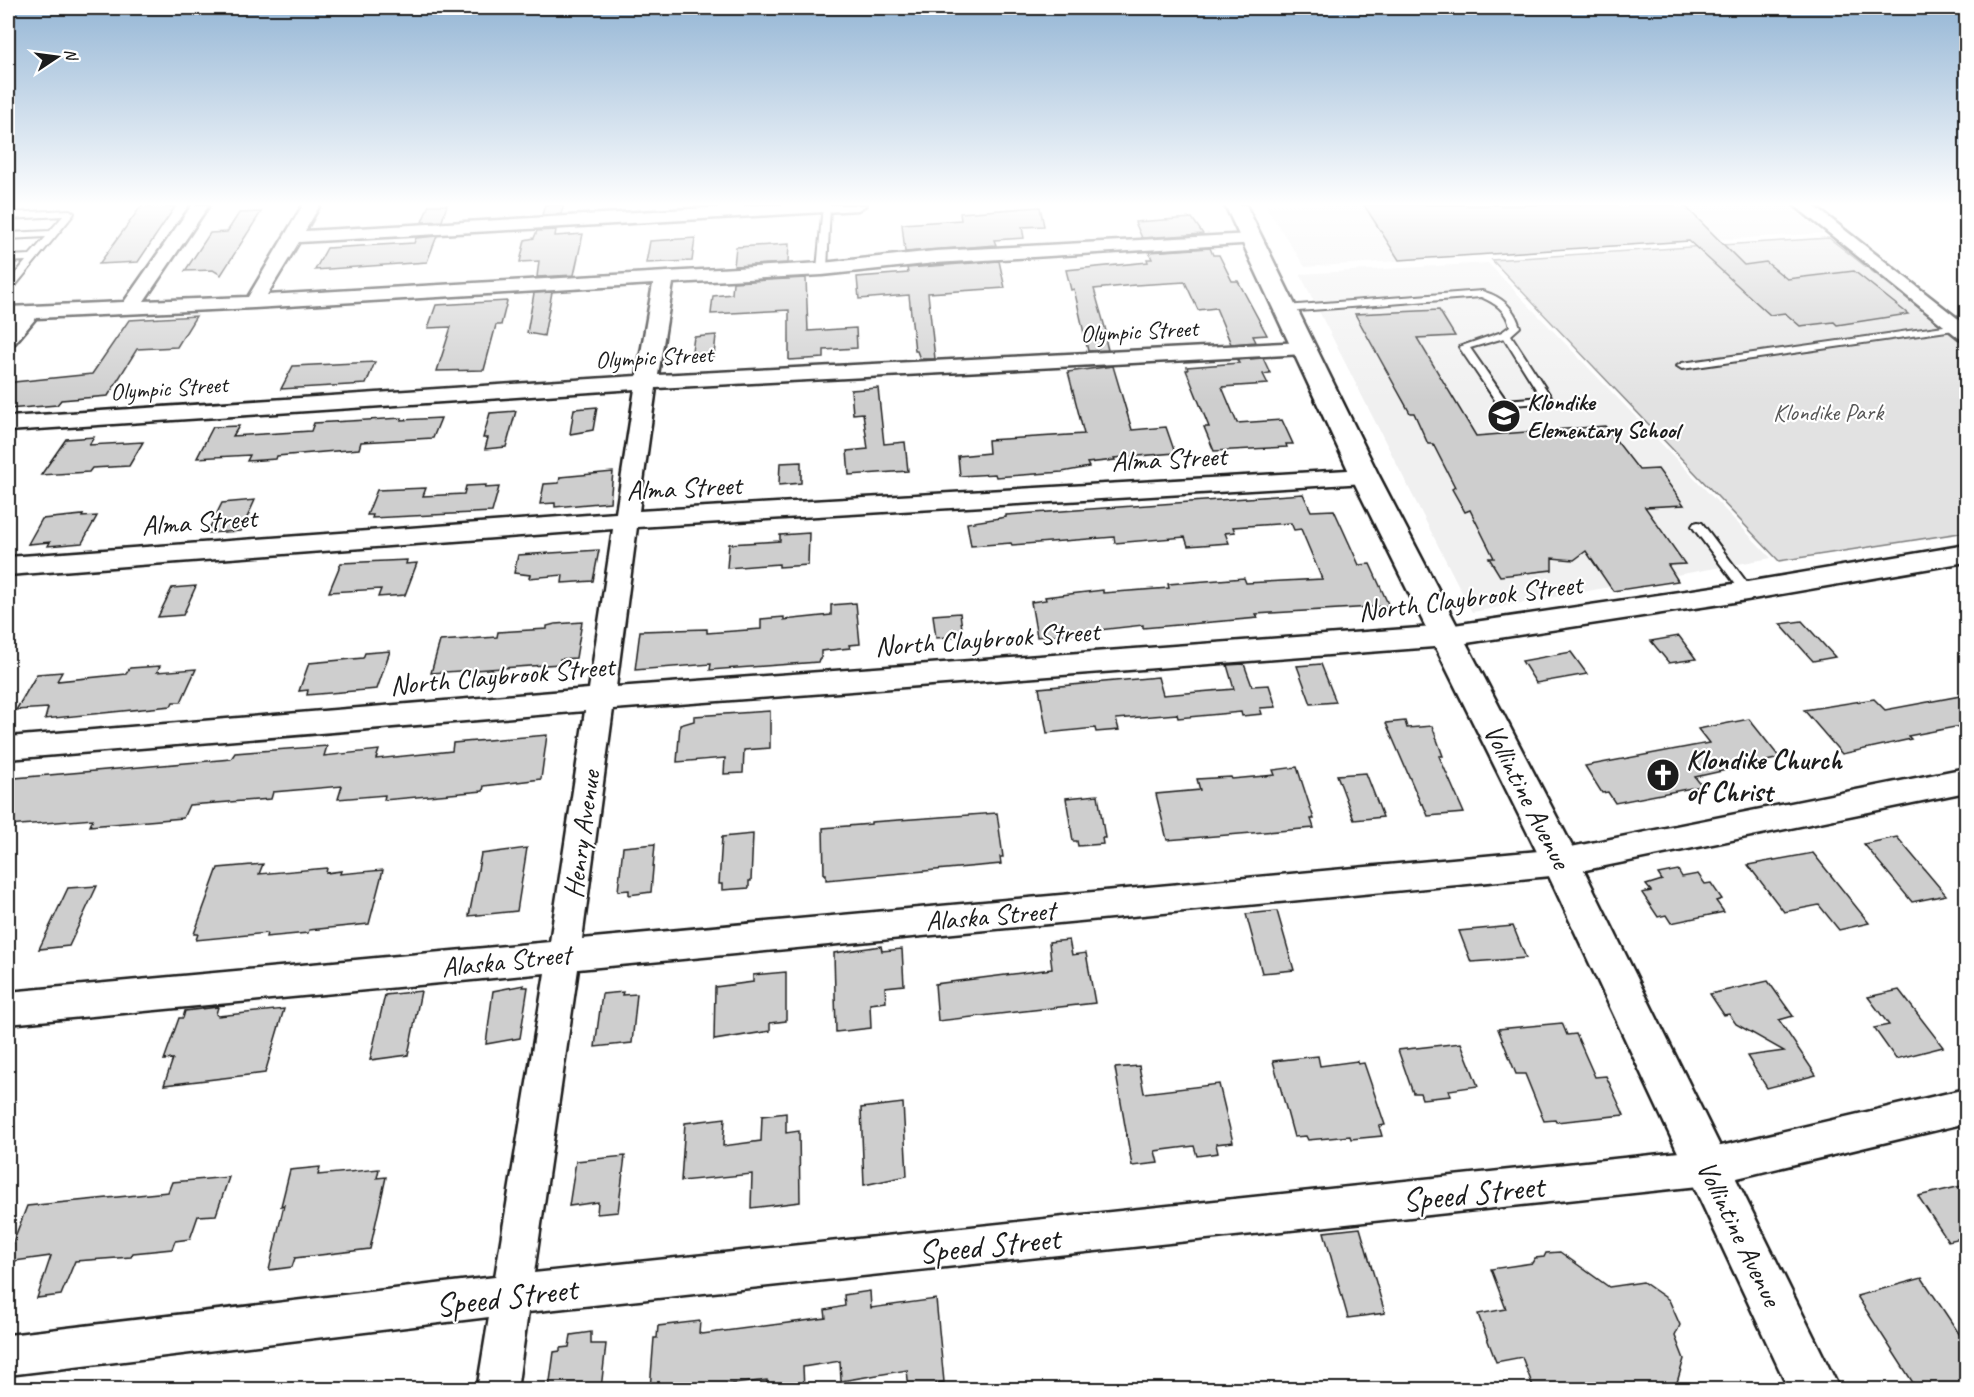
<svg xmlns="http://www.w3.org/2000/svg" width="1974" height="1397" font-family="Caveat,sans-serif">
<style>
.built{fill:#f0f0f0}
.green{fill:#e2e2e2;stroke:#7f7f7f;stroke-width:1.5}
.building{fill:#cecece;stroke:#1c1c1c;stroke-width:1.5}
.lines{fill:none;stroke-linecap:round;stroke-linejoin:round}
.service-casing{stroke:#1c1c1c;stroke-width:4}
.minor-casing{stroke:#1c1c1c;stroke-width:5}
.tertiary-casing{stroke:#1c1c1c;stroke-width:5}
.service{fill:#fff;fill-rule:evenodd}
.minor{fill:#fff;fill-rule:evenodd}
.tertiary{fill:#fff;fill-rule:evenodd}
.labels{text-anchor:middle;stroke-width:4.5;stroke-linejoin:round;paint-order:stroke}
.far-street-label{font-size:24px;fill:#1c1c1c;stroke:#fff}
.far-poi-label{font-size:24px;font-weight:bold;fill:#1c1c1c;stroke:#fff;text-anchor:start}
.far-park-label{font-size:24px;fill:#575757;stroke:#fff}
.street-label{font-size:28px;fill:#1c1c1c;stroke:#fff}
.poi-label{font-size:28px;font-weight:bold;fill:#1c1c1c;stroke:#fff;text-anchor:start}
.near-street-label{font-size:33px;fill:#1c1c1c;stroke:#fff}
</style>
<rect width="100%" height="100%" fill="#fff"/>
<filter id="ink" filterUnits="userSpaceOnUse"><feTurbulence type="fractalNoise" baseFrequency=".0167" numOctaves="2"/><feDisplacementMap in="SourceGraphic" scale="12" xChannelSelector="R" yChannelSelector="G"/><feConvolveMatrix kernelMatrix="1 2 1 2 8 2 1 2 1" color-interpolation-filters="sRGB"/></filter>
<g filter="url(#ink)">
<g class="built">
<path d="M1265,205h522l36,28 -518,34z"/>
<path d="M1488,263l283,295 -299,54 -172,-338z"/>
</g>
<path class="green" d="M1829,238l137,106v188l-187,29 -287,-301z"/>
<g class="building">
<path d="M142,205l33,2 -37,55 -39,2z"/>
<path d="M429,205h18l-5,16 -20,1z"/>
<path d="M545,205h19l-3,9 -19,1z"/>
<path d="M1364,205h320l60,60 22,-3 21,17 67,-8 54,43 -71,11 -3,-3 -34,4 -15,-13 -15,2 -81,-74 -290,19z"/>
<path d="M1040,207l4,19 -22,1 2,11 -30,2 2,5 -91,7 -3,-28 59,-4 -1,-7z"/>
<path d="M261,212l-40,63 -8,-5 -28,1 25,-38 17,-1 12,-19z"/>
<path d="M1192,218l11,16 -61,4 -7,-16z"/>
<path d="M556,230l-1,6 28,-2 -9,41 -37,2 2,-16 -19,1 5,-22 9,-2 3,-7z"/>
<path d="M437,236l-10,26 -112,8 12,-22 87,-5 2,-5z"/>
<path d="M695,238l-3,23 -46,2 4,-22z"/>
<path d="M789,244l-1,19 -54,3 2,-19z"/>
<path d="M1210,248l3,7h6l13,26h6l29,54 -14,1 3,6 -25,2 -15,-36 -18,2 -13,-28 -50,3 -41,4 14,49h-3l3,12 -20,1 -14,-62 -3,1 -5,-20 82,-8 -1,-3h5l-3,-7z"/>
<path d="M999,261l6,27 -77,5 7,66h-15l-3,-8h-2l-6,-56 -50,4 -2,-22 51,-4 -1,-5z"/>
<path d="M806,278l2,53 48,-3 1,20 -33,2v8l-35,2v-50l-78,4 2,-18 19,-2 1,-12z"/>
<path d="M552,292l-8,44 -17,-3 7,-40z"/>
<path d="M507,301l-6,24h-5l-12,45 -47,1 14,-44 -23,1 8,-23z"/>
<path d="M1439,310l16,26 -38,2 59,98 129,-10 34,44 19,-1 26,36 -39,2 40,57 -17,1 10,16 -65,10 -27,-40 -12,9 -22,-2v12l-52,6 -11,-18h5l-24,-48 -5,2 -13,-23 3,-2 -22,-43h-5l-14,-31h-4l-55,-99z"/>
<path d="M196,316l-19,31 -40,2 -29,47 -47,4 -4,5 -49,4v-19l6,-8 78,-8 37,-54z"/>
<path d="M716,335l-2,21 -23,2 3,-21z"/>
<path d="M1263,358l7,15 -7,1 5,10 -46,3 15,36 45,-3 11,24h-7l1,3 -73,4 -10,-24h5l-23,-57h2l-1,-3 52,-4 -2,-3z"/>
<path d="M375,362l-9,22 -85,5 12,-23z"/>
<path d="M1113,366l19,64 34,-3 9,26 -61,5 1,2 -28,3 2,4 -27,5 -66,5 -1,-3 -35,2 -2,-20 31,-3 -1,-13 96,-6 -16,-62z"/>
<path d="M878,388l6,56 21,-2 3,29 -59,4 -2,-24 21,-2 -5,-36 -10,1 -2,-24z"/>
<path d="M597,407l-4,23 -23,4 4,-25z"/>
<path d="M516,411l-10,36 -21,2 3,-11h-5l7,-25z"/>
<path d="M402,418l-1,2 40,-2 -8,20 -72,4 -2,7 -82,7 -1,3 -29,2 3,-6 -53,3 16,-31 26,-1 -6,10 78,-5 3,-8z"/>
<path d="M94,437l-5,8 54,-3 -14,24 -37,2 -3,4 -48,3 25,-36z"/>
<path d="M801,462v21l-22,2 1,-22z"/>
<path d="M613,472l-3,30 -55,5v-4l-15,1 4,-20 15,-1 1,-6z"/>
<path d="M486,485l-1,3 14,-1 -7,25 -120,6 1,-3h-6l10,-25 49,-2 -3,8 41,-2 2,-8z"/>
<path d="M1303,494l8,17 23,-1 25,55 11,-1 19,42 -133,8 2,4 -115,10v-3l-106,12 -6,-35 15,-2 -1,-3 58,-7v3l66,-5 -1,-4 76,-6 2,5 76,-4 -21,-50 -7,1 -3,-7 -58,4 2,5 -10,1 4,10 -41,3 -3,-9 -70,6 -1,-6 -102,8 -1,-2 -40,3 -4,-23 39,-6v-2z"/>
<path d="M255,500l-14,31 -34,2 15,-30z"/>
<path d="M83,515l-1,2 15,-1 -15,27 -34,3 2,-4 -22,2 14,-25z"/>
<path d="M809,533l-1,32 -29,2v-3l-52,4 2,-24 51,-3v-6z"/>
<path d="M599,550l-6,31 -31,2 1,-8 -34,3 1,-3 -16,-2 4,-18z"/>
<path d="M407,560l-1,4 11,-1 -12,32 -27,2 3,-8 -52,3 12,-29z"/>
<path d="M196,586l-13,29 -25,2 14,-29z"/>
<path d="M856,603l4,41 -11,1 1,3 -29,3v8h-2l-1,3 -108,8 1,-6 -76,6 5,-39 67,-2v4l54,-4v-10l23,-2v3l47,-5v-10z"/>
<path d="M960,613l3,23 -27,2 -3,-23z"/>
<path d="M1802,621l33,36 -22,4 -33,-37z"/>
<path d="M582,622l-6,36 -16,1v5l-129,9 9,-32 57,-4 1,-5 49,-3v-3l8,-2z"/>
<path d="M1679,636l17,23 -27,4 -18,-22z"/>
<path d="M390,651l-13,38 -70,6 1,-5 -9,1 10,-28 54,-5 2,-5z"/>
<path d="M1571,652l16,22 -51,9 -14,-22z"/>
<path d="M1244,664l8,22 17,-1 7,22 -16,1 2,6 -20,2 -1,-4 -63,6 -1,-4 -61,5 3,11 -23,2 -1,-4 -48,5 -8,-45 119,-11 5,18 71,-6 -7,-24z"/>
<path d="M1321,664l15,38 -25,2 -14,-38z"/>
<path d="M160,666l-3,6 39,-3 -15,33h-8l-2,4 -126,13 3,-11 -32,2 21,-36 25,-2 -5,9 69,-7 4,-6z"/>
<path d="M1966,695v30l-58,11 3,3 -69,15 -38,-44 70,-11 11,11z"/>
<path d="M770,711v37l-26,2 -1,23 -19,1 1,-16 -48,4 3,-37 14,-4v-5z"/>
<path d="M1749,719l31,39 -85,19 7,9 -87,17 -7,-11 -6,1 -17,-27 124,-23 -11,-14z"/>
<path d="M1405,721l2,7 25,-2 11,30h-4l25,57 -36,3 -5,-12h-2l-35,-81z"/>
<path d="M547,735l-6,44 -57,7 -1,5 -99,9 1,-5 -47,4 4,-13 -69,6 -2,7 -82,6 -6,13 -82,7 -11,1 3,-7 -85,7v-34l7,-14 216,-19 4,-6 92,-7 -3,10 55,-6 -3,9 76,-8 1,-8z"/>
<path d="M1297,767l17,52h-3l3,9 -147,12 -11,-46 44,-4 -3,-11 34,-2 1,2 43,-4 -2,-5z"/>
<path d="M1366,773l17,44 -29,3 -17,-45z"/>
<path d="M1098,795l7,43h-3l1,6 -25,2 -1,-5h-4l-7,-43z"/>
<path d="M997,813l6,44h-3l1,7 -175,16v-6h-2l-1,-46 48,-4v-2z"/>
<path d="M753,834l-2,47h-2v7l-27,2v-6h-3l3,-47z"/>
<path d="M1897,837l49,58 -34,7 -48,-58z"/>
<path d="M655,844l-4,48 -22,3v-5l-11,1 5,-44z"/>
<path d="M527,848l-10,63 -48,5 12,-62z"/>
<path d="M1813,853l56,70 -30,7 -20,-25 -35,7 -36,-47z"/>
<path d="M263,864l-4,10 68,-6 -1,5 15,-2 -1,3 43,-4 -14,54 -60,6 -1,3 -42,4 1,-4 -71,7 2,-6h-4l24,-66z"/>
<path d="M1678,870l4,7 16,-3 7,10 6,-1 11,16 -6,2 8,11 -53,11 -5,-8 -8,2 -16,-24 9,-2 -5,-6 16,-5 -4,-6z"/>
<path d="M97,886l-28,60 -30,3 29,-61z"/>
<path d="M1277,911l17,59 -32,3 -16,-59z"/>
<path d="M1513,926l13,32 -55,4 -12,-31z"/>
<path d="M1069,940l3,15 14,-2 9,50 -157,18 -3,-37 117,-15 -3,-27z"/>
<path d="M881,946l1,5 20,-2 2,36 -19,2 1,15 -16,2 1,24 -35,4 -2,-79z"/>
<path d="M786,972v49l-16,2v8l-56,9 1,-53 38,-5v-7z"/>
<path d="M1768,981l25,35 -14,4 37,55 -49,13 -20,-32 37,-5 -48,-27 -7,-10 -5,1 -14,-21z"/>
<path d="M524,985l-1,2h5l-8,51 -34,6 7,-53z"/>
<path d="M1899,990l44,57 -47,12 -22,-31 15,-3 -21,-28z"/>
<path d="M421,991l-13,64 -38,5 15,-65z"/>
<path d="M623,992l-1,3 15,-1 -5,49 -37,4 7,-53z"/>
<path d="M218,1007l-2,7 2,2 66,-7 -19,64 -101,12 9,-26 -9,1 15,-42h4l2,-7z"/>
<path d="M1562,1023l5,12 9,-1 19,43 11,-1 18,39 -68,7 -1,-2 -11,1 -19,-47h-9l-18,-45z"/>
<path d="M1461,1043l17,43 -29,4 2,6 -29,3 -2,-6h-7l-15,-43z"/>
<path d="M1318,1056l2,10 37,-5 1,3 6,-1 21,62 -6,1 3,10 -31,3 -1,-3 -42,4 -2,-4 -12,1 -21,-76z"/>
<path d="M1139,1066l5,27 75,-9 14,58 -17,2 2,9 -21,3 -3,-10 -39,5 3,12 -26,3 -17,-98z"/>
<path d="M903,1103l4,73 -43,9 -3,-77z"/>
<path d="M786,1113v20l13,-2 1,71 -49,6 1,-34 -71,7 4,-58 40,-5 -2,28 38,-5 1,-25z"/>
<path d="M625,1156l-7,56 -21,2 1,-12 -29,4 7,-45z"/>
<path d="M320,1167l-2,8 61,-6 -2,9 9,-1 -16,72 -75,9 -3,9 -23,3 15,-65 -3,1 9,-36z"/>
<path d="M229,1177l-13,38 -18,1 -8,23 -15,2 -3,8 -39,4 -2,4 -56,4 -14,34 -24,3 14,-42 -43,6v-7l19,-49 141,-14 4,-10z"/>
<path d="M1966,1185v52l-18,4 -30,-45z"/>
<path d="M1360,1228l25,85 -37,5 -24,-86z"/>
<path d="M1560,1252l49,35 34,-5 26,18 11,25 -5,11 9,23 -9,30h-141l-12,-32 -26,5 -18,-48 28,-5 -15,-40 41,-6 3,-5 9,-1 2,-4z"/>
<path d="M1922,1278l44,66v45h-49l-60,-93z"/>
<path d="M870,1291l1,17 65,-9 8,83 -8,1 1,6h-28l-2,-19 -66,11 -1,-20 -37,6 1,22h-37v-9l-75,9h-42l4,-51h3l1,-12 42,-5 -1,12 3,1 124,-16 -1,-8 20,-4 -1,-11z"/>
<path d="M591,1332v12h15l-5,45h-52l5,-37 6,-1v-3l9,-1 2,-12z"/>
</g>
<g class="lines">
<defs>
<g id="service">
<path d="M823,205l7,2 -3,62 -5,3 -5,-3z"/>
<path d="M70,210l4,3 -1,2 -62,76 -3,1v-9l18,-22 -18,1v-6l22,-1 16,-18 -38,2v-6l42,-2 13,-15 -55,3v-6z"/>
<path d="M1482,291c20,6 32,16 38,36l-9,8 42,65 -1,2 -53,4 -40,-59 43,-15 8,-6c-5,-17 -14,-22 -29,-29l-196,15 -5,-3 5,-3zM1504,338l37,59 -35,3 -36,-52z"/>
<path d="M1958,324l5,3 -2,2 -279,40 -5,-3 5,-3z"/>
<path d="M1698,522l4,1 49,65 2,3 -2,3h-8l-49,-65 -2,-3 2,-3z"/>
</g>
<g id="minor">
<path d="M192,205h17l-65,96 104,-4 55,-92h17l-15,26 455,-26h106l-8,5 -559,32 -32,53 555,-32 113,-12 316,-17 6,1 3,4 -3,4 -322,20 -113,12 -149,8 -15,92 646,-33 7,2 3,4 -3,4 -7,2 -648,34 -17,123 726,-42 8,2 3,5 -3,5 -8,2 -728,44 -21,160 831,-61 300,-44 219,-37v17l-219,38 -300,46 -834,63 -31,230 979,-90 405,-81v24l-405,83 -983,94 -44,304 1174,-124 258,-60v34l-258,62 -1180,127 -11,78h-40l12,-73 -481,58v-40l487,-58 50,-304 -537,51v-32l542,-50 35,-231 -577,48v-22l581,-48 24,-160 -605,46v-18l608,-44 19,-124 -627,42v-14l629,-41 16,-92 -399,24 -218,10 -21,25 -7,2v-18l6,-8h-6v-12l116,-5z"/>
<path d="M1794,205h19l153,120v15l-7,-2z"/>
</g>
<path id="tertiary" d="M1225,205h21l133,271 195,374 266,540h-51l-242,-518 -196,-396z"/>
</defs>
<use href="#service" class="service-casing"/>
<use href="#minor" class="minor-casing"/>
<use href="#tertiary" class="tertiary-casing"/>
<use href="#service" class="service"/>
<use href="#minor" class="minor"/>
<use href="#tertiary" class="tertiary"/>
</g>
</g>
<linearGradient id="sky" x2="0" y2="1"><stop stop-color="#95b6d5"/><stop offset="0.51" stop-color="#fff"/><stop offset="1" stop-color="#fff" stop-opacity="0"/></linearGradient>
<rect width="1974" height="401" fill="url(#sky)"/>
<defs>
<symbol id="school-disc" viewBox="-11 -11 22 22"><circle r="9.5" fill="#1c1c1c" stroke="#fff"/><path d="M0-5L7-2L0 1L-7-2ZM-4 1L0 2.5L4 1V4Q0 6-4 4Z" fill="#fff"/></symbol>
<symbol id="church-disc" viewBox="-11 -11 22 22"><circle r="9.5" fill="#1c1c1c" stroke="#fff"/><path d="M-1.2-6h2.4v3.5h3.3v2.4h-3.3V6h-2.4V-.1h-3.3v-2.4h3.3Z" fill="#fff"/></symbol>
</defs>
<g fill-rule="evenodd">
<use href="#school-disc" x="1485" y="397" width="38" height="38"/>
<use href="#church-disc" x="1644" y="756" width="38" height="38"/>
</g>
<g class="labels">
<g class="far-street-label">
<text transform="translate(1139 331) rotate(-3)" y="8">Olympic Street</text>
<text transform="translate(654 357) rotate(-3)" y="8">Olympic Street</text>
<text transform="translate(169 388) rotate(-4)" y="8">Olympic Street</text>
</g>
<g class="far-poi-label">
<text x="1527" y="410">Klondike<tspan x="1527" dy="28">Elementary School</tspan></text>
</g>
<g class="far-park-label">
<text x="1828" y="420">Klondike Park</text>
</g>
<g class="street-label">
<text transform="translate(1169 458) rotate(-3)" y="10">Alma Street</text>
<text transform="translate(684 487) rotate(-3)" y="10">Alma Street</text>
<text transform="translate(199 521) rotate(-4)" y="10">Alma Street</text>
<text transform="translate(1470 597) rotate(-7)" y="10">North Claybrook Street</text>
<text transform="translate(987 638) rotate(-4)" y="10">North Claybrook Street</text>
<text transform="translate(502 675) rotate(-5)" y="10">North Claybrook Street</text>
<text transform="translate(1528 796) rotate(63)" y="10">Vollintine Avenue</text>
<text transform="translate(581 834) rotate(-82)" y="10">Henry Avenue</text>
<text transform="translate(990 915) rotate(-5)" y="10">Alaska Street</text>
<text transform="translate(506 960) rotate(-6)" y="10">Alaska Street</text>
<text transform="translate(1740 1233) rotate(64)" y="10">Vollintine Avenue</text>
</g>
<g class="poi-label">
<text x="1686" y="769">Klondike Church<tspan x="1686" dy="32">of Christ</tspan></text>
</g>
<g class="near-street-label">
<text transform="translate(1473 1192) rotate(-6)" y="12">Speed Street</text>
<text transform="translate(989 1244) rotate(-6)" y="12">Speed Street</text>
<text transform="translate(506 1296) rotate(-7)" y="12">Speed Street</text>
</g>
</g>
<rect width="1974" height="1397" fill="none" stroke="#fff" stroke-width="30"/>
<rect x="15" y="15" width="1944" height="1367" fill="none" stroke="#1c1c1c" stroke-width="2" filter="url(#ink)"/>
<g transform="translate(57 57) rotate(77)" stroke="#ffffff" stroke-width="4.5" paint-order="stroke">
<path d="M0-4.5L10 22L0 15L-10 22Z" fill="#1c1c1c"/>
<text y="-9" font-size="16" font-weight="bold" text-anchor="middle" fill="#1c1c1c">N</text>
</g>
</svg>
